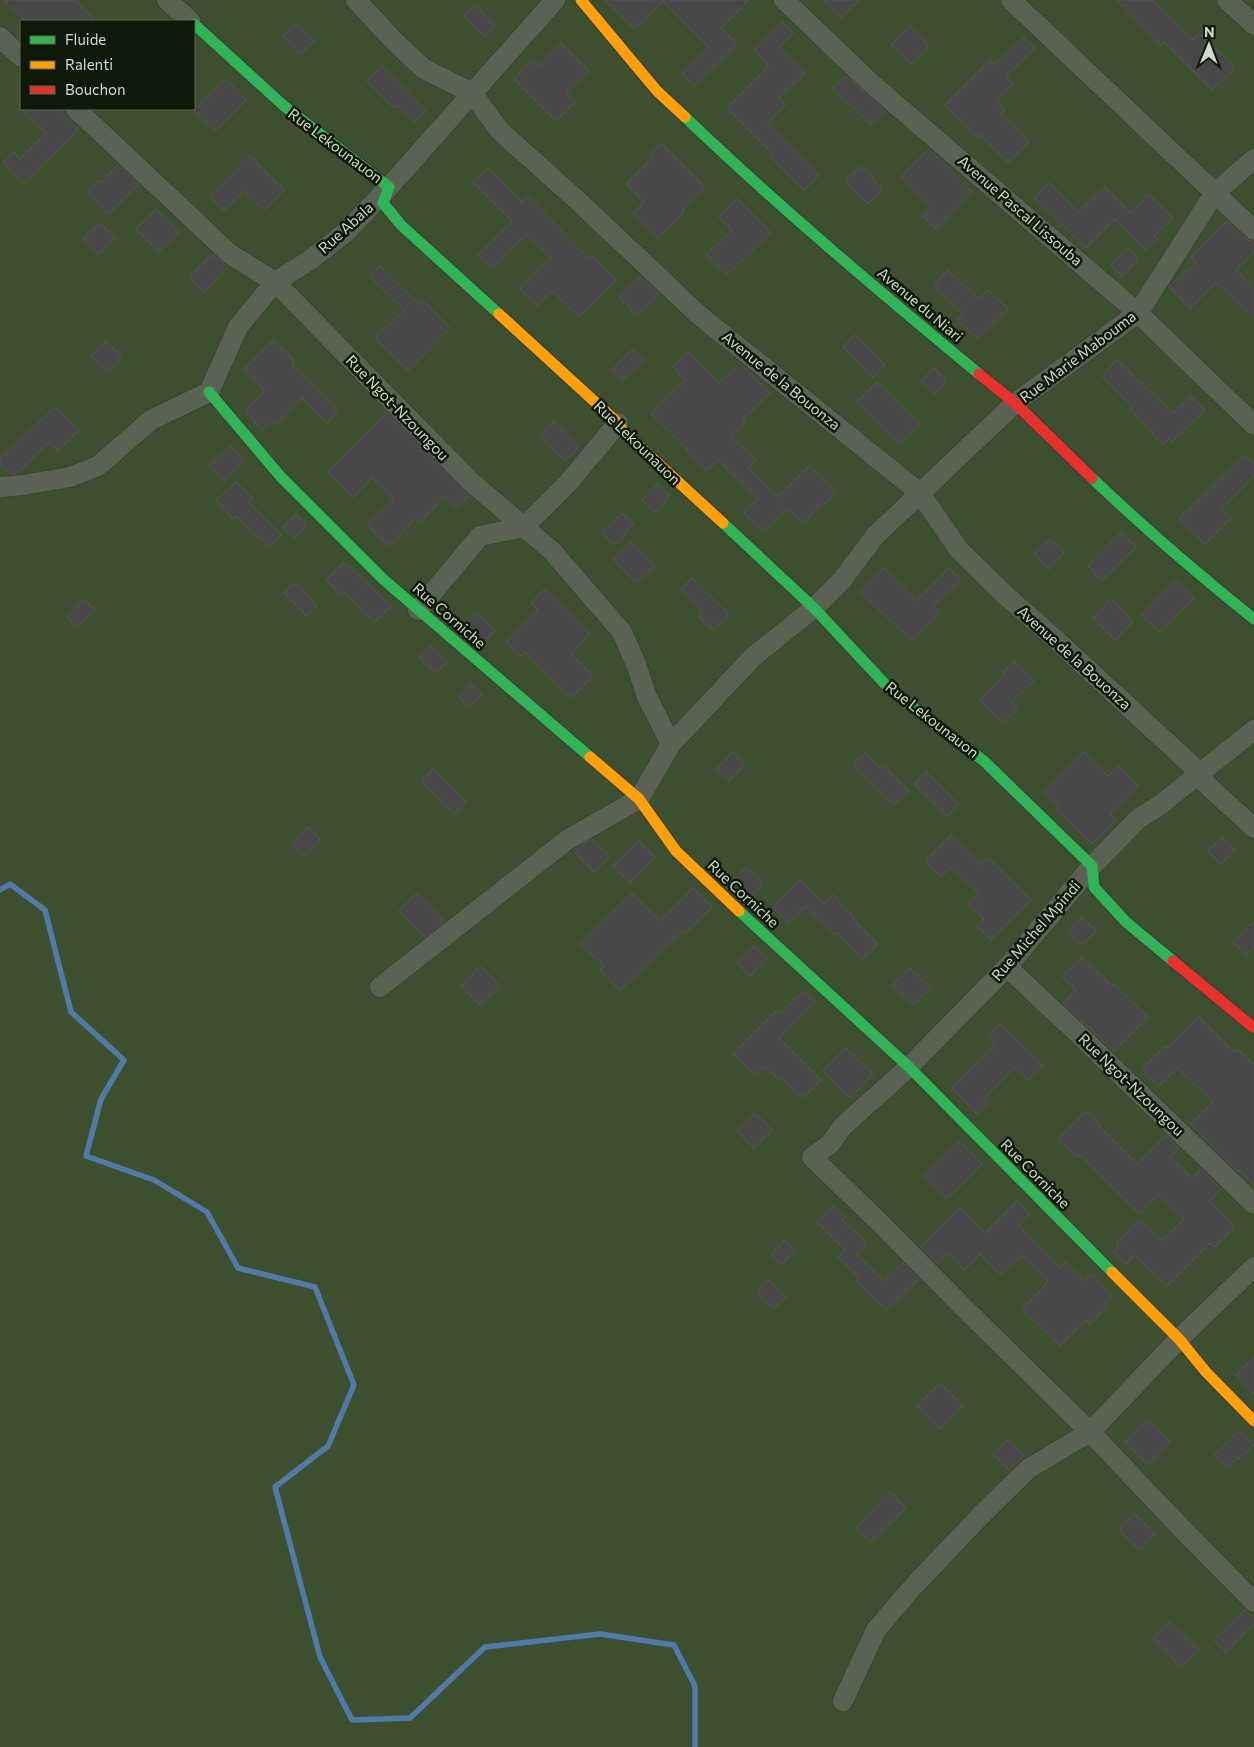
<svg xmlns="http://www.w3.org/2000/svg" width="1254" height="1747" font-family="Commissioner,sans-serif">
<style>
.green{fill:#3c4f2e;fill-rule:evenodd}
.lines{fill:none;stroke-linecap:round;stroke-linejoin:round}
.stream{stroke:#517aa9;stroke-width:5.5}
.building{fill:#484647;stroke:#545553}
.street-casing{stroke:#3a4434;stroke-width:22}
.fast-casing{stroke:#3a4434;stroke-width:14}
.slow-casing{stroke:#3a4434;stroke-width:14}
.jam-casing{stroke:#3a4434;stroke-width:14}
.street{stroke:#5a6353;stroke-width:20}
.fast{stroke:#30b455;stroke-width:11}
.slow{stroke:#ff9f0a;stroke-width:11}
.jam{stroke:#e5322d;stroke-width:11}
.labels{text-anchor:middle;stroke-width:5;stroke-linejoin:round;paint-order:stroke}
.street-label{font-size:15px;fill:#ceddc6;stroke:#0f1909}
</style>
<rect width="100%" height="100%" fill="#1f2c16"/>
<path class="green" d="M0,0h1254v1747h-1254zM21,21h173v88h-173z"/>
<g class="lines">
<path class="stream" d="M0,890l10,-6 35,26 26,102 53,48 -23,39 -15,57 68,24 53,32 31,56 77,19 39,98 -26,61 -53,41 45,170 32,63 58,-2 75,-71 115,-13 74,11 21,41v61"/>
</g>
<g class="building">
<path d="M4,0h71l21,21h-71z"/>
<path d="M605,0h144l-28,28 16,16 -43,42 -12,-12 27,-27 -46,-46 -29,28z"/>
<path d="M823,0h36l-18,18z"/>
<path d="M1117,0h36l40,40 7,-7 35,35 -23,22 -48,-48 -3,4z"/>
<path d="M475,5l20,21 -10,11 -21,-21z"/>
<path d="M782,22l11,11 -14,14 26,26 -27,25 7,7 -18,18 52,52 -15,15 -34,-34 3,-2 -46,-46 42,-42 -15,-16z"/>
<path d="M296,23l18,18 -13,13 -18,-18z"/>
<path d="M910,26l19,20 -18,18 -20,-19z"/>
<path d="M1024,37l11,11 -29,29 7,7 -17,17 9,9 -4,4 28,28 -21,21 -28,-28 -2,2 -33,-32 45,-45 4,5z"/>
<path d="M561,43l28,28 -23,22 9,9 -19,19 -42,-42 19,-19 6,6z"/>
<path d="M382,66l44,45 -12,11 -17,-17 -3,3 -27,-27z"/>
<path d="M846,76l39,35 -14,14 -38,-37z"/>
<path d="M226,79l20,21 -31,31 -21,-20z"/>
<path d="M22,109h34l22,21 -54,53 -21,-21 11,-10 6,7 26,-26z"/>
<path d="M661,143l44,44 -23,23 2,2 -26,26 -25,-25 11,-11 -18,-18 27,-27 -3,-3z"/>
<path d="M929,149l43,43 -36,37 -13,-13 9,-8 -31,-31z"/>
<path d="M250,156l34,34 -20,20 -20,-19 -20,20 -14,-14z"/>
<path d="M118,165l21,19 -30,30 -22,-22 11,-11 2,2z"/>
<path d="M861,166l22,23 -15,15 -23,-23z"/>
<path d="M488,168l34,34 6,-6 61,63 3,-3 24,24 -37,37 -27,-26 -15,15 -17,-17 31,-31 -25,-24 -35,34 -13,-13 34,-34 -39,-39z"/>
<path d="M1049,183l29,29 27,-25 26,26 18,-19 24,24 -19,18 3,3 -11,11 -31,-31 -29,29 -52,-50z"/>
<path d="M737,199l34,34 -44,42 -21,-20 26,-25 -13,-13z"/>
<path d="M156,209l23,24 -20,19 -23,-23z"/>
<path d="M1227,221l19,18 8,3v10l-18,18 18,19v30l-38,-37 -26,26 -21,-21 27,-25 -5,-5z"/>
<path d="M100,223l15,15 -16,17 -16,-16z"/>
<path d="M1129,248l10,11 -17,17 -11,-11z"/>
<path d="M212,254l16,13 -24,25 -15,-15z"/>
<path d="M380,266l40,39 3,-4 27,27 -42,43 -33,-33 29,-28 -34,-33z"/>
<path d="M948,270l30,29 10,-9 20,19 -31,30 -20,-19 6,-6 -29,-29z"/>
<path d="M640,276l19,18 -22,22 -18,-19z"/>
<path d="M855,335l30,30 -12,13 -30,-31z"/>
<path d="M273,340l22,21 -3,4 46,46 -11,12 -25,-25 -26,27 -4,-5 -10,10 -17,-19 20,-20 -21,-22z"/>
<path d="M106,341l16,16 -15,15 -16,-16z"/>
<path d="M633,349l11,11 -21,20 -11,-10z"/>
<path d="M689,352l30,31 21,-20 30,30 -27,27 2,2 -14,15 25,23 -8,8 30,29 31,-31 27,27 -11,11 -2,-2 -20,21 -16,-15 -24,24 -19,-19 14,-14 -40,-39 -11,11 -20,-20 1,-1 -37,-36 34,-34 -12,-13z"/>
<path d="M1117,360l56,53 18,-17 14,14 -33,32 -3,-3 -6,6 -11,-12 1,-1 -23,-23 2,-3 -30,-30z"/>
<path d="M934,368l13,13 -13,13 -13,-13z"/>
<path d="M877,382l42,42 -20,20 -42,-42z"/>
<path d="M55,407l24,23 -21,21 -9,-9 -32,32h-6l-11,-11v-4z"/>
<path d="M387,413l82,83 -13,12 -11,-11 -26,26 -4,-4 -26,27 -22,-21 27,-26 -22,-21 -19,19 -25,-25z"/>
<path d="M554,421l25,26 -14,14 -25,-26z"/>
<path d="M230,446l14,15 -20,20 -15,-15z"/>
<path d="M1245,455l9,9v12l-33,33 10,9 -26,26 -26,-25z"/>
<path d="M236,482l17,17 -4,4 32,32 -12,12 -33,-31 -3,3 -17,-18z"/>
<path d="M657,484l13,12 -15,16 -13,-12z"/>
<path d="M622,513l12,11 -20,21 -12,-12z"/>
<path d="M296,514l11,11 -13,13 -11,-11z"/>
<path d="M1121,532l15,15 -34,34 -14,-15z"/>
<path d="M1050,539l14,14 -15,16 -15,-15z"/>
<path d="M631,542l24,24 -18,17 -24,-24z"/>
<path d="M344,562l47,44 -16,16 -31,-30 -3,3 -15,-15z"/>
<path d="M884,568l32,33 33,-33 12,12 -28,26 7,7 -28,28 -52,-49z"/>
<path d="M692,578l37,36 -16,16 -15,-14 5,-5 -22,-22z"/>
<path d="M1176,580l18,18 -35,34 -18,-17z"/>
<path d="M294,583l23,22 -10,11 -23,-23z"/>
<path d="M545,589l45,45 -19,20 22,22 -22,22 -46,-46 -4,4 -15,-14 32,-32 -7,-7z"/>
<path d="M84,599l11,11 -18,17 -10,-10z"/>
<path d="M1111,599l22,23 -18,18 -22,-22z"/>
<path d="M477,613l18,18 -13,13 -19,-17z"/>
<path d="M431,645l16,17 -11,11 -17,-16z"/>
<path d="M1014,661l20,20 -23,22 7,6 -15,14 -23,-23 25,-26 -2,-2z"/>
<path d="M471,684l11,10 -13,13 -10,-10z"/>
<path d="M733,752l12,13 -16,16 -13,-12z"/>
<path d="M1084,752l24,24 10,-10 20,20 -28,28 6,6 -24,24 -35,-34 2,-3 -15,-15z"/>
<path d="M865,753l15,15 3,-3 26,26 -15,14 -41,-41z"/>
<path d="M433,769l33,33 -11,12 -34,-33z"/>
<path d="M926,772l33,33 -12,11 -33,-32z"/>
<path d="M308,827l12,12 -16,16 -12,-12z"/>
<path d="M951,835l30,30 8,-7 42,42 -40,40 -14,-14 7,-7 -15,-15 10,-10 -28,-27 -10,10 -16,-16z"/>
<path d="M1222,837l13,13 -14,14 -13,-13z"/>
<path d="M592,839l18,17 -16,16 -19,-19 10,-10z"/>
<path d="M639,841l16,16 -25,26 -17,-17z"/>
<path d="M746,867l17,17 -14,14 -18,-16z"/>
<path d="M800,880l24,24 9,-9 21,22 -2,1 26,26 -16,15 -25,-26 -2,2 -30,-29 -17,17 -16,-16z"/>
<path d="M693,888l19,19 -26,26 -3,-3 -63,61 -20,-21 4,-4 -24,-22 52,-51 28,28z"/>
<path d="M417,893l28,28 -20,16 -26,-26z"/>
<path d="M1082,917l14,14 -14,14 -14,-14z"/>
<path d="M1254,921v27l-8,7 -13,-13z"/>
<path d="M754,946l13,12 -17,18 -13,-13z"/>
<path d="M1082,957l30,29 2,-2 34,33 -34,34 -51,-48 13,-13 -14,-14z"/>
<path d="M480,966l20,20 -20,19 -19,-19z"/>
<path d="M910,968l21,20 -18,17 -21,-20z"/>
<path d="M803,991l12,11 -36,36 42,42 -18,18 -20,-19 -3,2 -15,-15 -10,9 -22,-21 43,-43 3,3z"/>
<path d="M1199,1017l35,35 4,-3 16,16v120l-14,-15 -2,2 -47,-48 22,-22 -36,-34 -18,18 -17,-17 23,-23 3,2z"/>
<path d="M1000,1024l43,42 -15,14 -13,-13 -32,32 5,5 -11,10 -25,-26 44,-43 -8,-8z"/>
<path d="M846,1048l27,26 -23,24 -27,-27z"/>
<path d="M1086,1111l14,14 -1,1 38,38 29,-29 13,13 -9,9 22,21 9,-9 20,20 -12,12 26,26 -20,20 -5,-4 -43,43 -32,-31 -9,9 -13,-12 5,-5 -2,-3 25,-24 21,21 22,-22 -26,-24 -19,19 -59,-59 -3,2 -19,-18z"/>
<path d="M755,1113l17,17 -18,18 -17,-17z"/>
<path d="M959,1141l23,23 -35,35 -23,-23z"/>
<path d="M1017,1201l13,13 -12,11 43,43 5,-6 18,19 7,-7 22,22 -8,8 2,3 -17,17 -4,-4 -26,26 -38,-37 24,-24 -1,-1 3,-3 -26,-26 -21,20 -21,-21 -16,16 -17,-18 -11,11 -15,-16 39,-39 25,25z"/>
<path d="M833,1205l12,12 -3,3 25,23 -10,11 27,27 19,-18 16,16 -33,31 -30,-29 3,-3 -21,-21 7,-7 -28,-28z"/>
<path d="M785,1240l10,11 -14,14 -10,-10z"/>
<path d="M769,1280l17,17 -12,12 -17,-17z"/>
<path d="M1254,1357v37l-18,-19z"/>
<path d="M940,1383l23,23 -23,23 -23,-23z"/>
<path d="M1147,1420l23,22 -22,23 -23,-23z"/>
<path d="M1240,1430l14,15 -15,14 -1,-2 -11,11 -13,-13z"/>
<path d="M1007,1440l17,16 -15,14 -16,-16z"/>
<path d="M890,1492l16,16 -35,34 -15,-15z"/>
<path d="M1135,1514l20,20 -16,16 -20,-20z"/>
<path d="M1245,1610l9,8v6l-28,28 -12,-12z"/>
<path d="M1169,1621l30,29 -18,17 -28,-29z"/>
</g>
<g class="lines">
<defs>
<g id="street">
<path d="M167,0l23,21"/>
<path d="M356,0l38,41 30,28 48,24 28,38 77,69 123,116 220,177 39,57 45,44 50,44 145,134 7,12 48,44"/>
<path d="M784,0l88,84 266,229 116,112"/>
<path d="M1011,0l243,230"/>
<path d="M1227,0l27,25"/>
<path d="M0,37l21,20"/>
<path d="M76,109l154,145 45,28 195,199 82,70 70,81 14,32 11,33 24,47"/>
<path d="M0,487l23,-2 47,-8 28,-11 53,-46 58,-28 29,-65 37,-45 35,-22 35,-27 44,-46 166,-187"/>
<path d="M418,610l62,-74 44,-9 44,-44 50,-60"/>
<path d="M1254,730l-94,75 -22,14 -46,47 -85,101 -98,100 -66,59 -13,18 -18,13 66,64 87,88 125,123 97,102 67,68"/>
<path d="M1007,967l64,60 183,177"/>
<path d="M380,987l187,-147 72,-41 32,-55 82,-87 61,-49 28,-28 33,-44 140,-133 123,-90 76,-119 40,-35"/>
<path d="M843,1701l33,-71 35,-41 69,-73 48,-47 62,-37 89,-93 75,-72"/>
</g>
<g id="fast">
<path d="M194,24l90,82 105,81 -6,16 18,22 98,89"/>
<path d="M685,117c94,90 194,174 294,257"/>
<path d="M209,392l72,85 102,102 207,178"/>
<path d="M1092,478c52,50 106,96 162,141"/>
<path d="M723,523l91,85 70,75 37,31 63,47 108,105 2,21 32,35 47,39"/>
<path d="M739,911l170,156 203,205"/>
</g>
<g id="slow">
<path d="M581,0l76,91 28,26"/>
<path d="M499,314l119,109 6,9 99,91"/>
<path d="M590,757l49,42 37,52 63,60"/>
<path d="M1112,1272l67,67 27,33 48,49"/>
</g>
<g id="jam">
<path d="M979,374l36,29 77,75"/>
<path d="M1173,961l81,67"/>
</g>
</defs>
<use href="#street" class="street-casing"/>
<use href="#fast" class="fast-casing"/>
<use href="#slow" class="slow-casing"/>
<use href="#jam" class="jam-casing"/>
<use href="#street" class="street"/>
<use href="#fast" class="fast"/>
<use href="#slow" class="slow"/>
<use href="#jam" class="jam"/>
</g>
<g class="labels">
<g class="street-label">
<text transform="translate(335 146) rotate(37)" y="5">Rue Lekounauon</text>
<text transform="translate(1020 211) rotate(41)" y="5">Avenue Pascal Lissouba</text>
<text transform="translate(346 228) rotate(-42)" y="5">Rue Abala</text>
<text transform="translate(920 305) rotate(40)" y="5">Avenue du Niari</text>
<text transform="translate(1078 357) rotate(-37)" y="5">Rue Marie Mabouma</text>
<text transform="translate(781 381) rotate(39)" y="5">Avenue de la Bouonza</text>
<text transform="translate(397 408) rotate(46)" y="5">Rue Ngot-Nzoungou</text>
<text transform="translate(637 443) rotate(44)" y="5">Rue Lekounauon</text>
<text transform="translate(449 616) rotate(41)" y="5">Rue Corniche</text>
<text transform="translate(1074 658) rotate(42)" y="5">Avenue de la Bouonza</text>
<text transform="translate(932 720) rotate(38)" y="5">Rue Lekounauon</text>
<text transform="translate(743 894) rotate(43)" y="5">Rue Corniche</text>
<text transform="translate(1036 931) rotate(-49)" y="5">Rue Michel Mpindi</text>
<text transform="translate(1131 1085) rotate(44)" y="5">Rue Ngot-Nzoungou</text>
<text transform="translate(1035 1174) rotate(45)" y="5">Rue Corniche</text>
</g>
</g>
<rect x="20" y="20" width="175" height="90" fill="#0f1909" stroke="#5b6755"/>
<rect x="30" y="36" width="25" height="8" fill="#30b455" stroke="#5b6755"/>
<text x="65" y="45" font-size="15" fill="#ceddc6">Fluide</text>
<rect x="30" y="61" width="25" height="8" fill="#ff9f0a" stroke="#5b6755"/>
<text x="65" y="70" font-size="15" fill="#ceddc6">Ralenti</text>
<rect x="30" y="86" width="25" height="8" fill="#e5322d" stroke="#5b6755"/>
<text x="65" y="95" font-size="15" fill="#ceddc6">Bouchon</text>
<g transform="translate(1209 45) rotate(1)" stroke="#0f1909" stroke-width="4" paint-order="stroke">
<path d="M0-4L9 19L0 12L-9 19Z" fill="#ceddc6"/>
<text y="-8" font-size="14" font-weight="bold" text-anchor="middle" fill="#ceddc6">N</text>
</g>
</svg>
